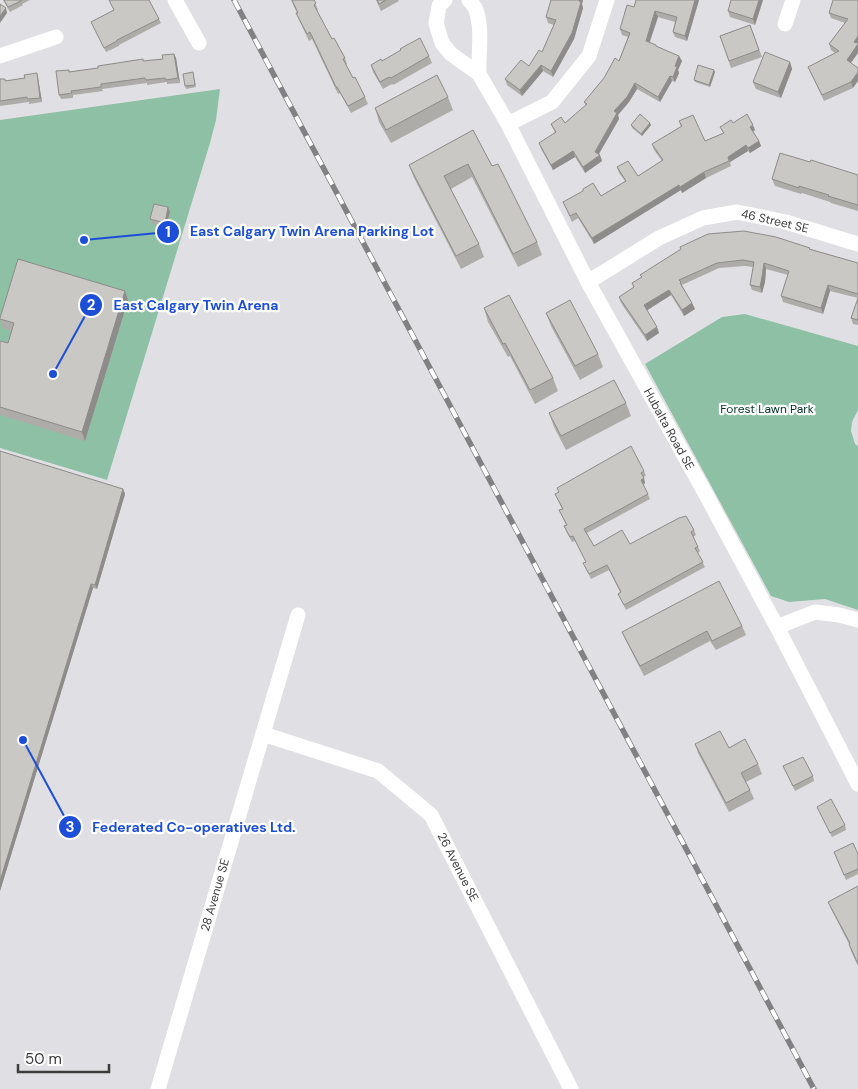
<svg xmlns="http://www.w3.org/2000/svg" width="858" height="1089" font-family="'DM Sans',sans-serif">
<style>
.green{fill:#8dc0a4}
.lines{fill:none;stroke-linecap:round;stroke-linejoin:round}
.minor{stroke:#fff;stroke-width:15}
.rail-casing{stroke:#818183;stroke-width:5.5}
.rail{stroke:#fff;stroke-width:4;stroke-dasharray:11;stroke-linecap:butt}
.wall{fill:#aeaca9}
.shaded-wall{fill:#8d8c8a}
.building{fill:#cac8c5;stroke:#8d8c8a}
.labels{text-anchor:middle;stroke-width:4.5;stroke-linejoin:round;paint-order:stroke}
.street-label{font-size:12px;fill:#3c3c3d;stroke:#fff}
.park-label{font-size:12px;fill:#023320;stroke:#fff}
.leader{fill:none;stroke:#1d4ed8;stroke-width:2}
.callout-dot{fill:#1d4ed8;stroke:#fff;stroke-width:2}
.mark-label{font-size:15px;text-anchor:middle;font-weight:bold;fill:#fff}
.callout-label{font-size:14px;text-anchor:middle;font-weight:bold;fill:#1d4ed8;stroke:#fff;stroke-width:4.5;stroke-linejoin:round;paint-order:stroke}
</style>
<rect width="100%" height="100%" fill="#e0e0e4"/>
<g class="green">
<path d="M220,89l-4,31 -6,23 -103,337 -107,-32v-328z"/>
<path d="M745,314l113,32v64l-6,12 -1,9 4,13 3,2v164l-33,-11 -36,3 -18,-6 -126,-232 77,-47z"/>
</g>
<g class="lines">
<g class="minor">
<path d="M175,0l24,43"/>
<path d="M445,0l-6,6 -3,17 6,20 9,11 28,20 29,50 80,158 116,209 73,136 81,157"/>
<path d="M469,0c2,3 6,6 7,10 7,20 2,43 3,64"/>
<path d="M785,24l8,-24"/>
<path d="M0,56l56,-19"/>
<path d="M508,124l44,-22 37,-46 18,-56"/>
<path d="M588,282l71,-44 44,-20 34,-6 49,10 72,22"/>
<path d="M777,627l38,-15 24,3 19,5"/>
<path d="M263,734l115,37 53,44 140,274"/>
<path d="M158,1089l140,-474"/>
</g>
<defs>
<path id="rail" d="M234,0l580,1089"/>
</defs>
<use href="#rail" class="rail-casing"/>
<use href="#rail" class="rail"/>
</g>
<g class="wall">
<path d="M3,0h27l-8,4 1,1 -13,7z"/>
<path d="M109,0h40l12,23 -42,22v1l-13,6 -15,-30 23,-12z"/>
<path d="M291,0h23l4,10 -1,1 15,28 13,19 2,6 -1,1 7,13 12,19 3,7 -17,9 -11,-20 -2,1 -26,-55 -3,2 -10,-21 -3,-7h1z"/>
<path d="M376,0h22l1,1 -18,10z"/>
<path d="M551,0h32l-1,4 1,4 -9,31 -21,38 -10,-6 -21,25 -15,-11 -2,-6 24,-13 13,-14 12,-27 -6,-2 -2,-6z"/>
<path d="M636,0h63l-12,41 -12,-4 -2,-5 2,-10 -17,-5 -8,25 7,5 22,9 3,5 -4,9 1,3 -4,9 -3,-1 -12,21 -23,-13 -8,13 -11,13 1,4 -20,35 3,7 -17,12 -10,-16 -22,13 -12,-21 -2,-6 16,-10 -4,-9 14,-1 21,-17 -2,-4 35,-41 9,-24 -6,-2 -2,-6 14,-22z"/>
<path d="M763,0l-8,25 -25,-8 -2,-6z"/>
<path d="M858,0v53l-7,10 2,25 -29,13 -16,-34 27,-14 -4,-3 -2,-6 16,-21 -14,-5 -2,-5z"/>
<path d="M750,25l12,32 -31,11 -11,-32z"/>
<path d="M174,54l2,4 4,25 -13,1v-2l-20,3v-2l-45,6 1,2 -30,4v3l-12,1 -2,-4 10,-23 94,-13z"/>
<path d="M429,56l3,7 -39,22v-1l-3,1 -7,4 -10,-17 -2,-7 11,-4z"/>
<path d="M790,62l2,7 -11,29 -25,-9 -3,-7z"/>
<path d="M193,72l3,15 -10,2 -1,-3z"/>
<path d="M715,72l-5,15 -15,-5 -1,-2z"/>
<path d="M37,73l1,5 4,24 -13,2v-2l-29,4v-27l6,2 19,-3z"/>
<path d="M448,97l5,13 -62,33 -12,-21 -4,-14z"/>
<path d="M679,121l26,20 18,-8 -3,-6 13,-4 22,7 -2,2 6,9 2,5 -11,7 -2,-2 -18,11 1,4 -25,12 -24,15 -1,-3 -87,54 -16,-26 -6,4 -9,-20 38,-6 24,-15 -6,-8 -2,-6 21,9 24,-15 -8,-11 -2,-6 29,-17z"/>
<path d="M650,123l1,2 -9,11 -10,-8 -1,-3z"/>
<path d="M473,130l19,36 45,76 5,13 -24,12 -46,-90 -21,12 28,55 5,13 -23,12 -47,-91 -5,-13z"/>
<path d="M810,162l48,13v36l-27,-8 -1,-1 -28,-9 -1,1 -26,-8 -3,-7z"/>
<path d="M170,212l-4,15 -14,-3 -2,-5z"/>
<path d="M810,248v1l48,14v62l-5,-1 -2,-6 7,-20 -28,-7 -7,23 -40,-12 -2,-6 7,-21 -22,-6 -1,13 -3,11 -10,-3 -2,-5 3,-18 -8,-1 -26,2 -37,17 13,24 -11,7 -13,-21 -24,15 12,23 -12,8 -26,-38 -2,-6 15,-10 -2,-4 10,-5 -2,-3z"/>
<path d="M125,291l3,9 -43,141 -85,-26v-74l8,2 3,-12 -8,-3 -3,-10z"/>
<path d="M484,308l69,70 5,13 -23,13 -25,-48 -2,1 -20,-35z"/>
<path d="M546,313l52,41 5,13 -23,13 -29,-54z"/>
<path d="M626,403l5,13 -65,34 -12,-23 -5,-14z"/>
<path d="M0,451l123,38 2,5 -28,95 -4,-1 -93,303z"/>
<path d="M644,471l2,5 -3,1 2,6 -2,1 7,15 -63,34 7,13 36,-2 64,-14 2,5 -3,2 7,14 -2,2 7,14 -79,43 -8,-16 2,-2 -11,-22 -18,9 -8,-16 3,-1 -11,-21 -3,1 -6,-11 -2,-5 2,-1 -7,-15 3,-1 -7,-15 4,-2 -2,-4z"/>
<path d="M742,626l4,9 -30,15 -6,-9 -66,35 -18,-35 -4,-9z"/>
<path d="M695,744l34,4 29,16 4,10 -16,8 4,8 4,9 -25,13 -31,-59z"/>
<path d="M783,766l30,10 1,5 -19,10z"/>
<path d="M817,807l28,18 1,5 -14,7z"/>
<path d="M834,852l24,2v20l-12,6z"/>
<path d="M858,886v80l-7,-15 -2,-7 -18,-35 -3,-7z"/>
</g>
<g class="shaded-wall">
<path d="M579,0h4l-1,4 1,4 -9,31 -21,38 -2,-6z"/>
<path d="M695,0h4l-12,41 -2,-5z"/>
<path d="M759,0h4l-8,25 -2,-6z"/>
<path d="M6,8l1,5 -7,10v-7z"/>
<path d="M655,11l3,6 -10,29 -2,-5z"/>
<path d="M858,36v17l-9,12 -2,-5 7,-18z"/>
<path d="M174,54l2,4 4,25 -2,-5z"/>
<path d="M679,56l3,5 -4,9 1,3 -4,9 -2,-5 2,-11z"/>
<path d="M790,62l2,7 -11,29 -3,-6z"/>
<path d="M541,65l2,6 -21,25 -2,-6z"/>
<path d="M714,70l1,2 -5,15 -1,-2z"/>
<path d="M858,72v9l-5,7 -2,-6z"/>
<path d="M37,73l1,5 4,24 -2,-4z"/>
<path d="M670,76l2,5 -12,21 -2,-5z"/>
<path d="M635,83l2,6 -8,13 -11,13 1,4 -22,38 -2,-5 19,-41z"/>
<path d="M650,123l1,2 -9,11 -1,-2z"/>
<path d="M753,125l2,5 -3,2 -2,-5z"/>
<path d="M759,141l2,5 -11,7 -2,-5z"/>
<path d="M746,145l2,6 -18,11 -2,-5z"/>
<path d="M573,151l2,6 -22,13 -2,-5z"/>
<path d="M600,155l2,6 -17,12 -2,-6z"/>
<path d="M704,172l2,6 -24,15 -2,-6z"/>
<path d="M679,185l2,5 -87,54 -2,-6z"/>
<path d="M168,207l2,5 -4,15 -1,-4z"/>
<path d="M764,263l2,6 -1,13 -3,11 -2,-6z"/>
<path d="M828,285l2,6 -7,23 -2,-6z"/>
<path d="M669,290l2,5 -25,16 -2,-6z"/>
<path d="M125,291l3,9 -43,141 -3,-9z"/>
<path d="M692,303l3,6 -11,7 -2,-6z"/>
<path d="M657,327l2,6 -12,8 -2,-6z"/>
<path d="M644,478l1,5 -2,2 -2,-5z"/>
<path d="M123,489l2,5 -28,95 -2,-4z"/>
<path d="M91,584l2,4 -93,303v-10z"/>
</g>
<g class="building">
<path d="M4,0h17v1l-13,6z"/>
<path d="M109,0h40l10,19 -42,21v1l-13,7 -13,-26 23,-12z"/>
<path d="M292,0h22l2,3 -2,2 18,34 2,-1 11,20 -2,1 10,19 2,-1 10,20 -17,9 -11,-19h-1l-26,-55 -3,2 -11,-21h2z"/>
<path d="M377,0h9l-7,4z"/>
<path d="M551,0h28v1l2,1 -9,31 -21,38 -10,-6 -21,25 -15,-11 16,-19 8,6 10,-16 3,2 14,-32 -10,-3z"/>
<path d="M636,0h59l-10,36 -12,-4 4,-15 -22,-6 -9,30 10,4v1l23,10 -4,10 2,1 -4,10 -3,-1 -12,21 -23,-14 -8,14 -13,14 3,2 -22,39 5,3 -17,12 -10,-16 -22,14 -12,-22 17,-11 -5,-8 10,-7 4,6 22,-19 -3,-2 20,-24 11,-20 4,3 11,-28 -10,-4 7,-24 7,2z"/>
<path d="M731,0h28l-6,19 -25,-8z"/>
<path d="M833,0h25v36l-4,6 2,1 2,-1v2l-11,16 11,8v4l-7,10 -29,13 -14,-28 31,-16 -10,-7 19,-25 -19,-6z"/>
<path d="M0,4l6,4 -6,8z"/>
<path d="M750,25l9,25 -30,11 -9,-25z"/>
<path d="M420,38l9,18 -38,22 -1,-1 -3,1 -7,4 -9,-17 10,-6 1,2 19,-11 -1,-1 7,-4z"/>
<path d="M765,52l25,10 -12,30 -25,-10z"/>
<path d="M174,54l4,24 -12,2 -1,-2 -19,2 -1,-2 -44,6v3l-30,4 1,2 -13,2 -3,-24 13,-1v2l29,-4v-2l45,-7v2l20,-2 -1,-4z"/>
<path d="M698,65l16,5 -5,15 -15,-5z"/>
<path d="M193,72l2,13 -10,1 -2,-12z"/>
<path d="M37,73l3,25 -12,1 -1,-2 -27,4v-22h5v2l20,-3 -1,-3z"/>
<path d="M437,75l11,22 -62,33 -11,-22z"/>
<path d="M640,114l10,9 -9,11 -10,-9z"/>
<path d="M747,114l6,11 -3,2 9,14 -11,7 -2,-3 -18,12 1,4 -25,11 -24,15 -1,-2 -87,53 -16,-25 -6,3 -7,-14 20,-11v-2l10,-6 8,13 25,-15 -9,-14 11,-6 10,15 25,-16 -11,-16 30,-18 -3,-5 14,-6 12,26 19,-8 -4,-6 11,-7 2,3z"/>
<path d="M473,130l19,36 6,-2 39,78 -24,12 -45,-90 -24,12 35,68 -23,12 -47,-91z"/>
<path d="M780,153l30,9 1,-2 47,15v30l-30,-9 1,-1 -30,-9v2l-27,-9z"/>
<path d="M154,204l14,3 -3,16 -15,-4z"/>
<path d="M744,231l32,6 34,11 -1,1 49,14v31l-30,-9 -7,23 -40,-12 8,-25 -25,-8 -2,14 -2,10 -10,-2 4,-23 -11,-2 -26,3 -38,17 2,2 -1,1 12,20 -10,7 -13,-20 -25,15 13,22 -12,8 -26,-38 15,-10 -2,-4 10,-6 -2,-2 41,-26 -1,-2 28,-13z"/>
<path d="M18,259l107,32 -43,141 -82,-25v-66l8,2 6,-20 -14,-4v-1z"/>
<path d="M509,295l44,83 -23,12 -25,-47 -2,1 -19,-36z"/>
<path d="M858,298v22l-7,-2z"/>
<path d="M570,300l28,54 -23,12 -29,-53z"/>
<path d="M614,380l12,23 -65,33 -12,-23z"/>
<path d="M631,446l13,25 -3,2 3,5 -3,2 7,14 -64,35 10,17 28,-16 8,14 49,-26 7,-2 8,14 -3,2 7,15 -3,1 8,14 -79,43 -6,-11 3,-2 -14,-27 -18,9 -6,-11 3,-1 -13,-26 -3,1 -6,-11 3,-1 -8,-15 4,-1 -8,-15 4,-2 -2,-4z"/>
<path d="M0,451l123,38 -28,96 -4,-1 -91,297z"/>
<path d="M719,581l23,45 -30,15 -5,-10 -67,35 -18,-34z"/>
<path d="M720,731l9,17 16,-9 13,25 -17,9 9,17 -24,13 -31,-59z"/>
<path d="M803,757l10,19 -20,10 -10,-20z"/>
<path d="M831,799l14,26 -15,8 -13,-26z"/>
<path d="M853,843l5,11v15l-14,6 -10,-23z"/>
<path d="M858,886v78l-9,-20 1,-1 -22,-41z"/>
</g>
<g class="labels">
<g class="street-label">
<text transform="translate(775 221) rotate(13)" y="4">46 Street SE</text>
<text transform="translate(669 429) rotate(61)" y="4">Hubalta Road SE</text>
<text transform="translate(458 867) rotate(63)" y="4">26 Avenue SE</text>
<text transform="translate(215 895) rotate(-74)" y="4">28 Avenue SE</text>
</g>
<g class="park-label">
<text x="767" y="413">Forest Lawn Park</text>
</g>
</g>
<path class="leader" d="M84 240L168 232M53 374L91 305M23 740L70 827"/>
<g class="callout-dot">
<circle cx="84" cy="240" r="5"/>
<circle cx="53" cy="374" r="5"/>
<circle cx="23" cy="740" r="5"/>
<circle cx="168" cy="232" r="12"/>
<circle cx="91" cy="305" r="12"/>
<circle cx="70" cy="827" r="12"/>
</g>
<g class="mark-label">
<text x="168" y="237">1</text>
<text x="91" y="310">2</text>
<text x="70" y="832">3</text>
</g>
<g class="callout-label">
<text x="312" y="236">East Calgary Twin Arena Parking Lot</text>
<text x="196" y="310">East Calgary Twin Arena</text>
<text x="194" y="832">Federated Co-operatives Ltd.</text>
</g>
<path d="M18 1064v8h91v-8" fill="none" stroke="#3c3c3d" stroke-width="2.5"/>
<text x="25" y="1064" font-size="15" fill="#3c3c3d" stroke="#ffffff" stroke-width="4" paint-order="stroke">50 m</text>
</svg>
